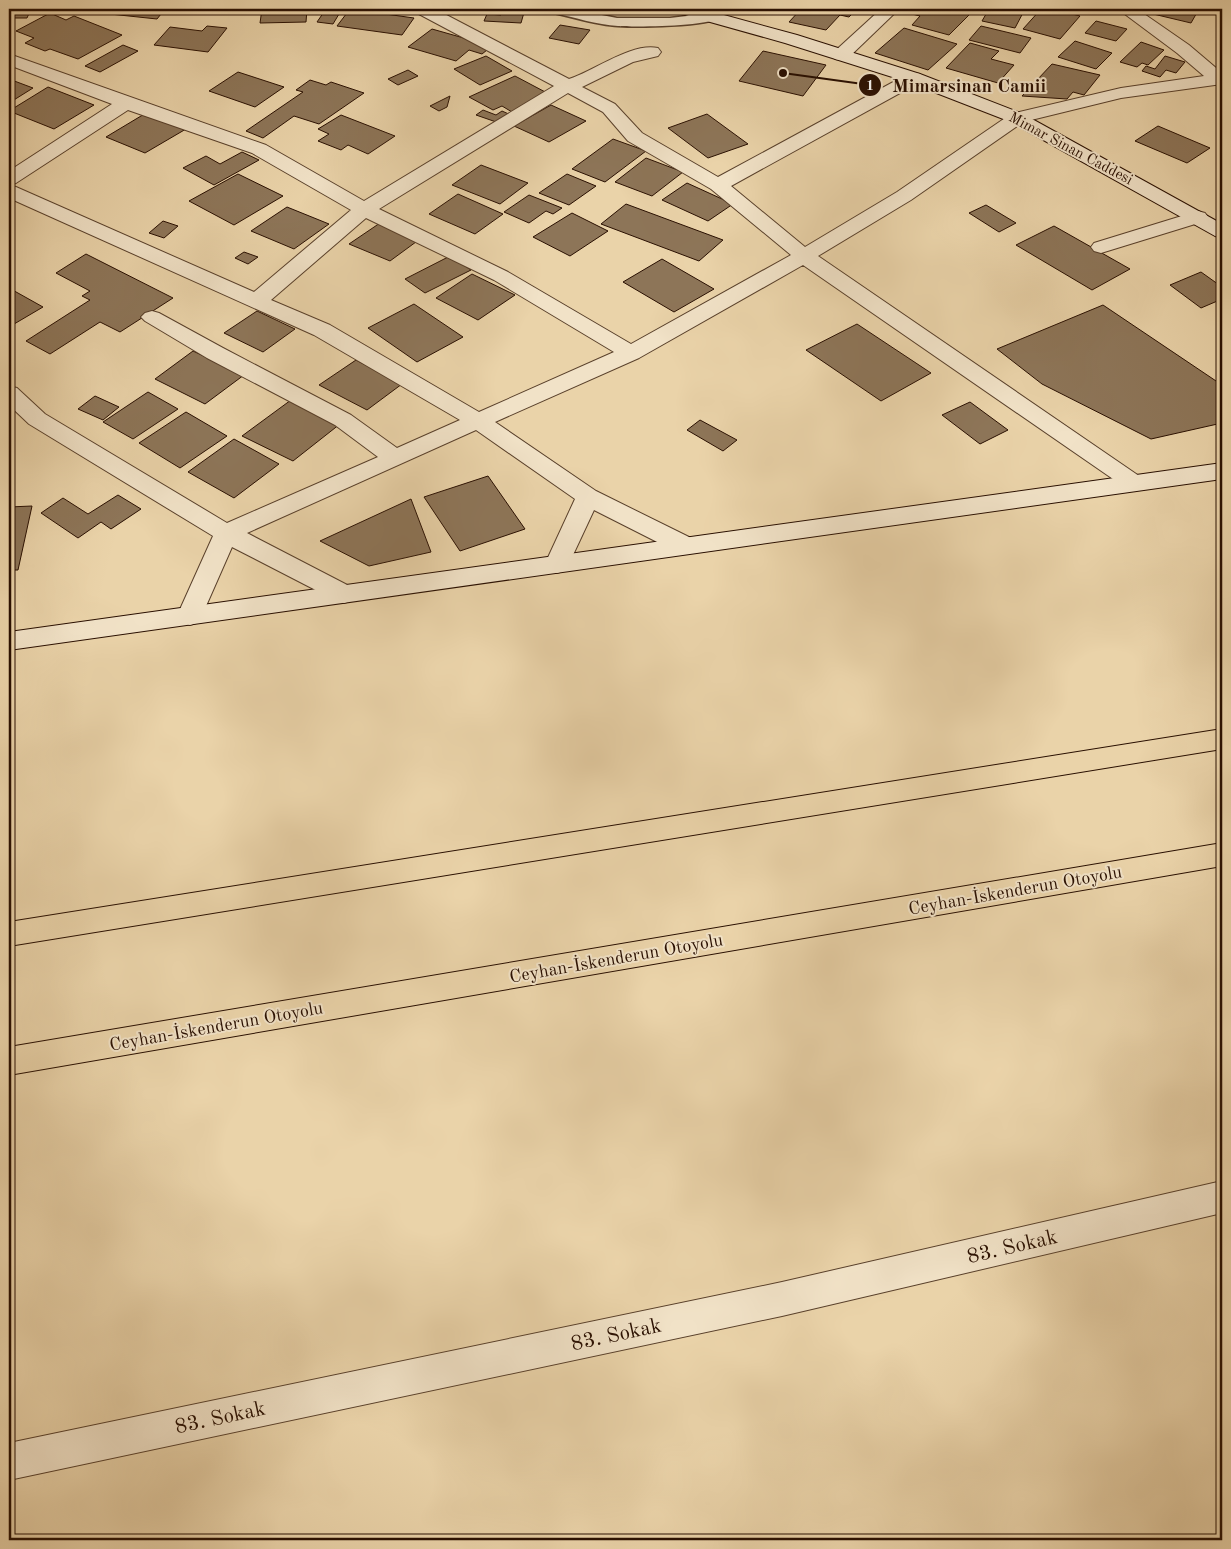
<svg xmlns="http://www.w3.org/2000/svg" width="1231" height="1549" font-family="'Old Standard TT',serif">
<style>
.building{fill:#8d7558;stroke:#290f01}
.lines{fill:none;stroke-linecap:round;stroke-linejoin:round}
.lane-casing{stroke:#59402b;stroke-width:3}
.street-casing{stroke:#59402b;stroke-width:2}
.secondary-casing{stroke:#290f01;stroke-width:2}
.highway-casing{stroke:#290f01;stroke-width:2}
.lane{fill:#f1e2c7;fill-rule:evenodd}
.street{fill:#f1e2c7;fill-rule:evenodd}
.secondary{fill:#f1e2c7;fill-rule:evenodd}
.highway{fill:#ead3a9;fill-rule:evenodd}
.labels{text-anchor:middle;stroke-width:4;stroke-linejoin:round;paint-order:stroke}
.far-street-label{font-size:15px;fill:#290f01;stroke:#f1e2c7}
.street-label{font-size:18px;fill:#290f01;stroke:#f1e2c7}
.near-street-label{font-size:21px;fill:#290f01;stroke:#f1e2c7}
.leader{fill:none;stroke:#290f01;stroke-width:2}
.callout-dot{fill:#290f01;stroke:#f1e2c7;stroke-width:2}
.mark-label{font-size:15px;text-anchor:middle;font-weight:bold;fill:#fff}
.callout-label{font-size:19px;text-anchor:middle;font-weight:bold;fill:#290f01;stroke:#f1e2c7;stroke-width:4;stroke-linejoin:round;paint-order:stroke}
</style>
<rect width="100%" height="100%" fill="#ead3a9"/>
<filter id="stains"><feTurbulence type="fractalNoise" baseFrequency=".004" numOctaves="4"/><feColorMatrix values="0 0 0 0 .2 0 0 0 0 .09 0 0 0 0 .02 0 0 0 .5 -.17"/></filter>
<radialGradient id="worn" r=".72"><stop offset=".6" stop-color="#630" stop-opacity="0"/><stop offset="1" stop-color="#630" stop-opacity=".3"/></radialGradient>
<g class="building">
<path d="M9,9h22l-4,9h-18z"/>
<path d="M61,9h28l-3,5 -27,-1z"/>
<path d="M114,9h51l-8,10 -47,-5z"/>
<path d="M179,9h42l-2,4 -42,-2z"/>
<path d="M262,9h45l-1,13 -46,1z"/>
<path d="M326,9h16l-9,15 -16,-2z"/>
<path d="M350,9l64,9 -12,17 -65,-9z"/>
<path d="M503,9h22l-4,14 -37,-2 3,-7 14,1z"/>
<path d="M753,9h29l-6,5z"/>
<path d="M801,9h56l-8,8 -9,-2 -14,15 -37,-8z"/>
<path d="M912,9h49l11,3 -23,23 -37,-10 8,-9 -12,-3z"/>
<path d="M989,9h36l-10,19 -33,-7z"/>
<path d="M1041,9h12l27,7 -20,23 -37,-10z"/>
<path d="M1151,9h48l-8,14 -42,-10z"/>
<path d="M50,13l16,7 8,-4 48,19 -44,24 -28,-10 -5,2 -20,-8 9,-5 -18,-7z"/>
<path d="M1096,21l31,8 -11,12 -31,-8z"/>
<path d="M560,25l30,5 -11,14 -30,-6z"/>
<path d="M207,26l20,2 -19,24 -54,-7 16,-18 32,4z"/>
<path d="M981,26l50,12 -11,15 -51,-13z"/>
<path d="M904,28l53,16 -29,26 -53,-17z"/>
<path d="M432,29l60,17 -10,8 -13,-4 -13,11 -48,-14z"/>
<path d="M1075,41l37,12 -16,16 -38,-12z"/>
<path d="M1141,42l23,8 -16,15 -6,-2 -5,4 -17,-5z"/>
<path d="M970,43l29,8 -8,8 23,6 -16,18 -52,-15z"/>
<path d="M123,45l15,6 -38,21 -15,-6z"/>
<path d="M763,51l63,14 -23,31 -64,-15z"/>
<path d="M486,56l26,15 -32,14 -26,-16z"/>
<path d="M1165,56l20,6 -9,11 -10,-3 -6,7 -18,-6 4,-5 9,3z"/>
<path d="M1052,64l48,11 -16,20 -11,-3 -6,7 -45,-3z"/>
<path d="M408,70l10,6 -20,9 -10,-6z"/>
<path d="M238,72l46,15 -29,20 -46,-16z"/>
<path d="M515,76l34,18 -37,18 -10,-6 -9,4 -24,-13z"/>
<path d="M9,79l24,9 -24,15z"/>
<path d="M310,80l16,5 5,-3 33,11 -45,31 -25,-8 -31,22 -17,-7 57,-39 -7,-2z"/>
<path d="M48,87l46,18 -40,24 -45,-18z"/>
<path d="M450,96l-3,11 -8,4 -9,-5z"/>
<path d="M551,105l35,16 -37,21 -35,-16z"/>
<path d="M483,110l13,5 6,-4 11,5 -11,8 -26,-9z"/>
<path d="M146,113l40,16 -41,24 -39,-16z"/>
<path d="M707,114l41,30 -40,14 -40,-30z"/>
<path d="M341,115l54,21 -27,18 -20,-9 -7,5 -23,-9 11,-7 -11,-5z"/>
<path d="M1158,126l52,22 -23,15 -52,-22z"/>
<path d="M613,139l33,12 -41,31 -33,-13z"/>
<path d="M242,152l17,8 -45,25 -31,-17 23,-12 14,8z"/>
<path d="M646,158l37,14 -31,24 -37,-14z"/>
<path d="M481,165l47,18 -28,21 -48,-19z"/>
<path d="M238,174l45,22 -49,29 -45,-24z"/>
<path d="M567,174l29,12 -27,19 -30,-12z"/>
<path d="M687,183l46,21 -25,17 -46,-21z"/>
<path d="M458,194l45,20 -28,20 -46,-20z"/>
<path d="M529,195l33,13 -9,6 -7,-3 -17,12 -25,-11z"/>
<path d="M626,204l97,36 -24,21 -98,-37z"/>
<path d="M986,205l30,18 -17,9 -30,-19z"/>
<path d="M287,207l42,17 -35,25 -43,-18z"/>
<path d="M572,213l36,18 -38,25 -37,-19z"/>
<path d="M163,221l15,5 -14,12 -15,-5z"/>
<path d="M380,223l40,16 -30,22 -41,-17z"/>
<path d="M1054,226l76,43 -38,21 -76,-45z"/>
<path d="M244,252l14,5 -10,7 -13,-6z"/>
<path d="M86,254l87,44 -53,34 -20,-10 -50,32 -24,-13 64,-41 -8,-4 8,-5 -34,-18z"/>
<path d="M450,256l21,14 -46,23 -20,-14z"/>
<path d="M662,259l52,30 -40,23 -51,-30z"/>
<path d="M1201,272l21,15v12l-21,9 -31,-23z"/>
<path d="M472,274l43,21 -37,25 -42,-22z"/>
<path d="M9,288l34,19 -34,20z"/>
<path d="M414,304l49,33 -46,25 -49,-34z"/>
<path d="M1103,305l119,80v38l-71,16 -109,-55 -45,-35z"/>
<path d="M257,311l38,18 -32,23 -39,-19z"/>
<path d="M857,324l74,49 -50,28 -75,-51z"/>
<path d="M193,351l51,24 -39,29 -50,-25z"/>
<path d="M356,360l46,24 -35,26 -48,-25z"/>
<path d="M148,392l30,17 -45,30 -30,-17z"/>
<path d="M95,396l24,11 -16,13 -25,-11z"/>
<path d="M291,400l49,24 -47,37 -51,-25z"/>
<path d="M970,402l38,28 -28,14 -38,-29z"/>
<path d="M186,412l41,24 -47,32 -41,-25z"/>
<path d="M700,420l37,20 -14,11 -36,-21z"/>
<path d="M234,439l45,25 -45,34 -46,-26z"/>
<path d="M488,476l37,53 -65,22 -36,-54z"/>
<path d="M118,495l23,14 -30,20 -10,-7 -23,16 -37,-25 22,-15 25,16z"/>
<path d="M411,499l20,53 -62,14 -49,-25z"/>
<path d="M32,506l-14,64h-9v-63z"/>
</g>
<g class="lines">
<defs>
<path id="lane" d="M547,9h24l46,9h53l42,-5 7,4c-9,10 -85,10 -101,9 -21,-1 -44,-9 -65,-13l-5,-1z"/>
<g id="street">
<path d="M415,9h20l134,70c25,-8 63,-37 89,-31l3,4 -3,4 -25,6 -51,25 33,17 27,29 76,44 190,-103 6,-1 6,1 3,4 -3,4 -189,104 74,61 92,-55 114,-78 110,-26 83,-12 -27,-23 -59,-44h19l52,36 33,28v11l-101,14 -98,24 -112,78 -93,56 324,222 4,5 -4,5 -8,3 -8,-3 -323,-223 -164,93 -144,64 101,69 99,49 3,6 -3,6 -9,2 -9,-2 -83,-42 -28,60 -9,3 -9,-3 -3,-6 30,-65 -99,-69 -229,103 106,55 3,6 -3,6 -9,3 -9,-3 -103,-53 -33,75 -9,3 -9,-3 -4,-6 36,-80 -184,-112 -20,-19v-19l8,2 28,26 182,109 151,-66 -43,-32 -128,-67 -62,-37 -4,-4 4,-4 7,-2 7,2 64,35 128,67 46,33 63,-28 -146,-85 -305,-137v-13l7,2 238,105 97,-82 -99,-57 -124,-43 -112,73 -7,2v-14l103,-67 -103,-39v-11l257,91 98,56 190,-115 -137,-73zM568,93l35,19 25,29 83,48 80,66 -160,89 -123,-72 -129,-63zM366,218l128,62 120,72 -135,60 -149,-87 -59,-25z"/>
<path d="M881,9h18l-52,50 -6,1 -6,-1 -3,-4 3,-4z"/>
<path d="M1198,211l7,2 3,4 -3,4 -104,32 -7,-2 -3,-4 3,-4z"/>
<path d="M1222,1181v32l-440,103 -773,164v-37l773,-161z"/>
</g>
<g id="secondary">
<path d="M676,9h26l95,26 123,39 103,40 199,110v14l-7,-2 -204,-114 -103,-40 -123,-39 -107,-30z"/>
<path d="M1222,463v16l-1213,171v-18z"/>
</g>
<g id="highway">
<path d="M1222,729v20l-1213,197v-24z"/>
<path d="M1222,843v23l-1213,209v-28z"/>
</g>
</defs>
<use href="#lane" class="lane-casing"/>
<use href="#street" class="street-casing"/>
<use href="#secondary" class="secondary-casing"/>
<use href="#highway" class="highway-casing"/>
<use href="#lane" class="lane"/>
<use href="#street" class="street"/>
<use href="#secondary" class="secondary"/>
<use href="#highway" class="highway"/>
</g>
<g class="labels">
<g class="far-street-label">
<text transform="translate(1071 148) rotate(28)" y="5">Mimar Sinan Caddesi</text>
</g>
<g class="street-label">
<text transform="translate(1015 890) rotate(-10)" y="6">Ceyhan-İskenderun Otoyolu</text>
<text transform="translate(616 958) rotate(-10)" y="6">Ceyhan-İskenderun Otoyolu</text>
<text transform="translate(216 1026) rotate(-10)" y="6">Ceyhan-İskenderun Otoyolu</text>
</g>
<g class="near-street-label">
<text transform="translate(1012 1246) rotate(-13)" y="7">83. Sokak</text>
<text transform="translate(616 1334) rotate(-12)" y="7">83. Sokak</text>
<text transform="translate(220 1417) rotate(-12)" y="7">83. Sokak</text>
</g>
</g>
<path class="leader" d="M783 73L870 85"/>
<g class="callout-dot">
<circle cx="783" cy="73" r="5"/>
<circle cx="870" cy="85" r="12"/>
</g>
<g class="mark-label">
<text x="870" y="90">1</text>
</g>
<g class="callout-label">
<text x="969" y="92">Mimarsinan Camii</text>
</g>
<rect width="1231" height="1549" fill="none" stroke="#ead3a9" stroke-width="30"/>
<rect x="10" y="10" width="1211" height="1529" fill="none" stroke="#290f01" stroke-width="2.5"/>
<rect x="15" y="15" width="1201" height="1519" fill="none" stroke="#290f01"/>
<rect width="100%" height="100%" filter="url(#stains)"/>
<rect width="100%" height="100%" fill="url(#worn)"/>
</svg>
